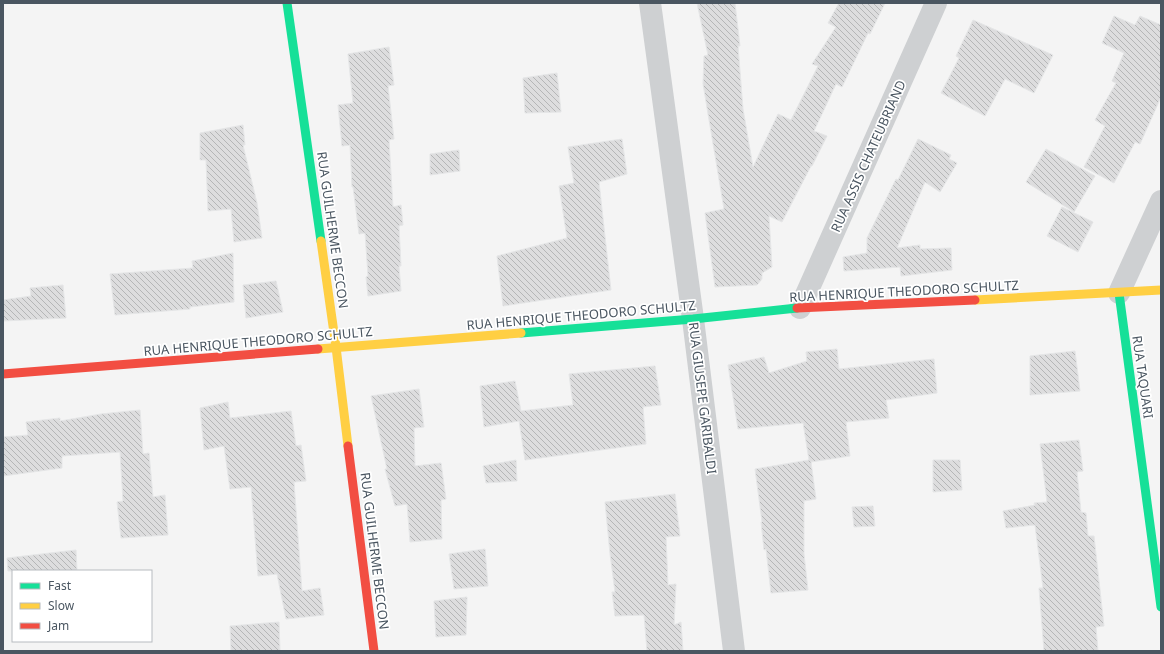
<svg xmlns="http://www.w3.org/2000/svg" width="1164" height="654" font-family="'Noto Sans',sans-serif">
<style>
.building{fill:url(#building-back-hatch);stroke:#e5e6e7}
.lines{fill:none;stroke-linecap:round;stroke-linejoin:round}
.street{stroke:#ced0d2;stroke-width:22}
.fast{stroke:#16e098;stroke-width:9}
.slow{stroke:#ffcf43;stroke-width:9}
.jam{stroke:#f24e42;stroke-width:9}
.labels{text-anchor:middle;stroke-width:3.5;stroke-linejoin:round;paint-order:stroke}
.street-label{font-size:13px;fill:#4a5661;stroke:#fff}
</style>
<defs>
<pattern id="building-back-hatch" width="6" height="6" patternUnits="userSpaceOnUse"><rect width="6" height="6" fill="#ddddde"/><path d="M-1 5l2 2M0 0l6 6M5-1l2 2" fill="none" stroke="#b5b6b7"/></pattern>
</defs>
<rect width="100%" height="100%" fill="#f4f4f4"/>
<g class="building">
<path d="M697,3h38l5,43h-2l5,63 10,58 25,-53 13,6 27,-54 -6,-2 24,-37 -8,-4 11,-20h46l-15,31 -2,-1 -26,54 -6,-3 -22,47 13,5 -15,30h-1l-29,56 -13,-6 3,51 -10,6v6l-5,6 -42,2 -10,-74 19,-4 -21,-125 1,-28 4,-1z"/>
<path d="M1114,16l21,9 5,-9 21,9v72l-21,47 -5,-2 -21,41 -30,-16 21,-41 -10,-6 21,-37 -4,-2 12,-28 -22,-10z"/>
<path d="M973,20l80,35 -19,38 -29,-14 -20,37 -44,-23 18,-35 -3,-2z"/>
<path d="M389,47l5,38 -6,1 6,53 -5,1 4,67 8,-2 2,20 -4,1 2,40h-2l2,25 -33,5 -2,-19 2,-1 -3,-43 -6,1 -6,-47h-1l-2,-42 -8,1 -4,-41 15,-2 -5,-49z"/>
<path d="M557,73l4,39 -36,1 -2,-35z"/>
<path d="M243,125l2,20h-2l14,58 5,35 -28,4 -3,-33 -23,2 -2,-51h-6v-27z"/>
<path d="M622,139l5,35 -28,8 12,108 -108,16 -6,-50 70,-18 -8,-52 15,-3 -6,-36z"/>
<path d="M918,139l33,16 -2,4 8,4 -17,29 -15,-10 -28,66 23,-3v4l31,-1 1,22 -51,6 -1,-9 -56,4 -1,-14 24,-4v-15l29,-59 2,1z"/>
<path d="M1046,149l49,27 -21,36 -48,-30z"/>
<path d="M459,150l1,21 -30,4v-21z"/>
<path d="M1062,207l31,15 -15,30 -31,-16z"/>
<path d="M233,253l1,49 -44,5v2l-75,6 -5,-41 83,-6 -1,-7z"/>
<path d="M276,281l7,31 -37,6 -3,-33z"/>
<path d="M63,285l3,33 -63,3v-21l28,-4 -1,-8z"/>
<path d="M837,349l2,20 95,-10 3,34 -51,7 3,18 -43,4 4,34 -39,6 5,37 -12,2v53l4,36 -37,3 -5,-44 -2,1 -3,-28h1l-7,-53 54,-9 -6,-37 -65,6 -10,-64 36,-8 5,16 38,-12 -1,-9z"/>
<path d="M1075,351l5,40 -50,4v-39z"/>
<path d="M655,366l6,39 -18,2 3,37 -121,16 -6,-39 -35,6 -4,-41 35,-5 6,30 52,-6 -4,-31z"/>
<path d="M419,389l5,38 -10,1 1,38 26,-3 5,36 -5,1 1,39 -32,3 -3,-38 -12,2 -10,-37h2l-16,-73z"/>
<path d="M228,402l2,16 61,-7 5,35 5,-1 5,36 -12,1 8,109 18,-3 4,27 -38,4 -9,-45 -19,2 -7,-89 -21,2 -6,-43 -20,4 -4,-42z"/>
<path d="M140,410l3,44 6,-1 4,44 12,-2 3,40 -47,3 -4,-36 6,-1 -3,-49 -58,4v12l-59,8v-39l25,-2 -2,-13 34,-4v3l41,-7z"/>
<path d="M1079,440l4,31 -6,1 4,40 5,1 2,23h6l10,90 -8,1 2,24h-54l-5,-63h4l-8,-63 -29,3 -3,-17 32,-6 -1,-2 13,-1 -7,-58z"/>
<path d="M516,460l1,21 -31,2 -3,-17z"/>
<path d="M933,460h27l2,30 -29,2z"/>
<path d="M675,494l5,42 -14,1 2,48 8,-1 -2,41 7,-3 2,29h-36l-3,-36 -29,1 -3,-24h3l-5,-38 -5,-52z"/>
<path d="M873,506l2,20 -21,1 -2,-20z"/>
<path d="M485,549l3,37 -34,3 -5,-35z"/>
<path d="M76,550l1,21h-69l-1,-13z"/>
<path d="M467,597l-1,38 -30,2 -2,-36z"/>
<path d="M279,622l1,29h-49l-1,-25z"/>
</g>
<g class="lines">
<g class="street">
<path d="M650,3l43,316 41,332"/>
<path d="M1119,293l42,-92"/>
<path d="M800,308l136,-305"/>
</g>
<g class="fast">
<path d="M287,3l34,238"/>
<path d="M1119,293l42,314"/>
<path d="M521,333l172,-14 104,-11"/>
</g>
<g class="slow">
<path d="M321,241l15,106 12,99"/>
<path d="M975,300l186,-10"/>
<path d="M318,349l203,-16"/>
</g>
<g class="jam">
<path d="M797,308l178,-8"/>
<path d="M3,374l315,-25"/>
<path d="M348,446l26,205"/>
</g>
</g>
<g class="labels">
<g class="street-label">
<text transform="translate(868 156) rotate(-66)" y="5">RUA ASSIS CHATEUBRIAND</text>
<text transform="translate(333 230) rotate(82)" y="5">RUA GUILHERME BECCON</text>
<text transform="translate(904 291) rotate(-3)" y="5">RUA HENRIQUE THEODORO SCHULTZ</text>
<text transform="translate(581 315) rotate(-5)" y="5">RUA HENRIQUE THEODORO SCHULTZ</text>
<text transform="translate(258 341) rotate(-5)" y="5">RUA HENRIQUE THEODORO SCHULTZ</text>
<text transform="translate(1143 377) rotate(82)" y="5">RUA TAQUARI</text>
<text transform="translate(703 398) rotate(83)" y="5">RUA GIUSEPE GARIBALDI</text>
<text transform="translate(375 551) rotate(83)" y="5">RUA GUILHERME BECCON</text>
</g>
</g>
<rect width="1164" height="654" fill="none" stroke="#4a5661" stroke-width="8"/>
<rect x="12" y="570" width="140" height="72" fill="#ffffff" stroke="#b7bbc0"/>
<rect x="20" y="583" width="20" height="6" fill="#16e098" stroke="#b7bbc0"/>
<text x="48" y="590" font-size="12" fill="#4a5661">Fast</text>
<rect x="20" y="603" width="20" height="6" fill="#ffcf43" stroke="#b7bbc0"/>
<text x="48" y="610" font-size="12" fill="#4a5661">Slow</text>
<rect x="20" y="623" width="20" height="6" fill="#f24e42" stroke="#b7bbc0"/>
<text x="48" y="630" font-size="12" fill="#4a5661">Jam</text>
</svg>
